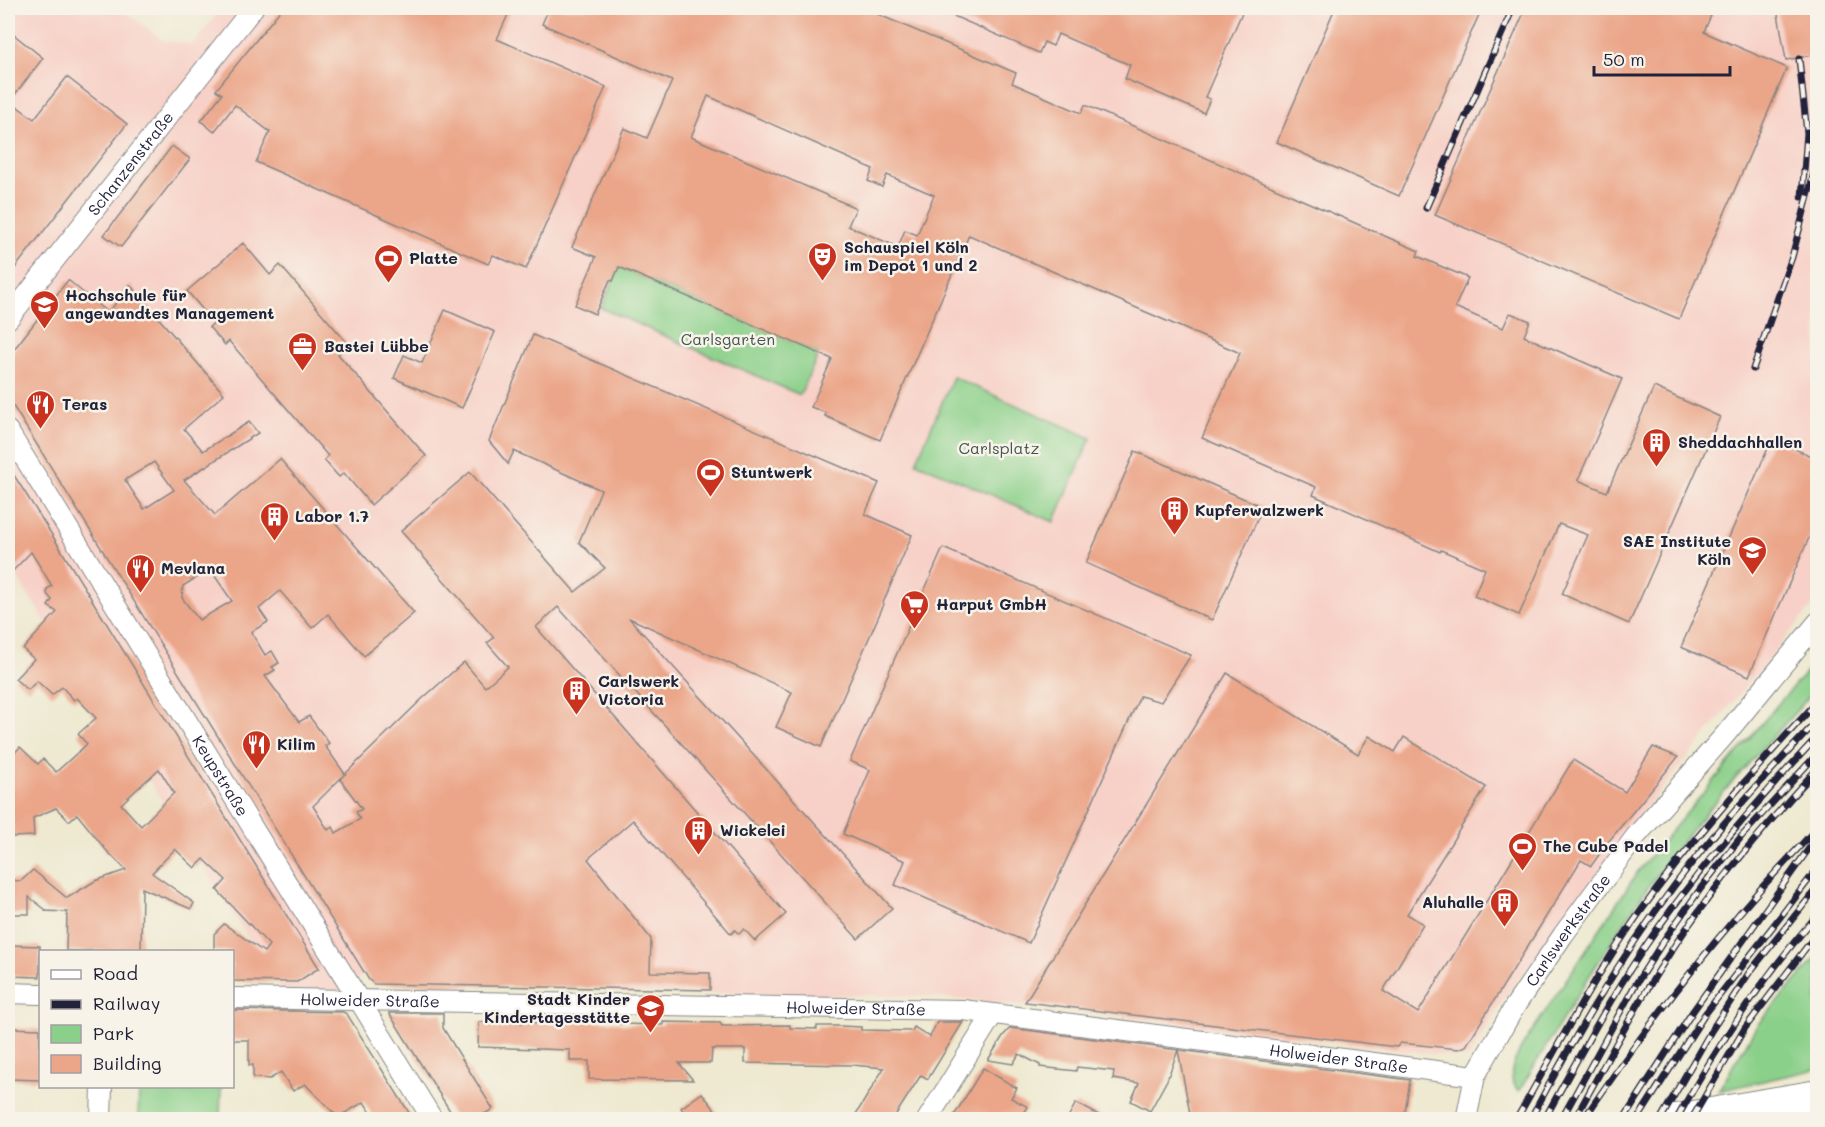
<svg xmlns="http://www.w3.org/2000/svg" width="1825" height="1127" font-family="Mali,sans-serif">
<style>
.built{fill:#f7d1c7}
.green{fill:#8bd08a;stroke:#567962;stroke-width:1.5}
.building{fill:#eba588;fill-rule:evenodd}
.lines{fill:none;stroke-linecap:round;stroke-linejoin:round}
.minor-casing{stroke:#888686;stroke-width:22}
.primary-casing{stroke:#888686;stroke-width:34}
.minor{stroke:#fff;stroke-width:20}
.primary{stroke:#fff;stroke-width:32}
.rail-casing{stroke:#22223b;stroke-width:7}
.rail{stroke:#f7f3e8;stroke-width:4.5;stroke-dasharray:14;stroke-linecap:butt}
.labels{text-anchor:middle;stroke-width:5;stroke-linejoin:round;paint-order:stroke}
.street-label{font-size:16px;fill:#22223b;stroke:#f7f3e8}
.poi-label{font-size:16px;font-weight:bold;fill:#22223b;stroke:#f7f3e8;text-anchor:start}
.park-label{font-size:16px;fill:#425653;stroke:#f7f3e8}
</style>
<rect width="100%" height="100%" fill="#f7f3e8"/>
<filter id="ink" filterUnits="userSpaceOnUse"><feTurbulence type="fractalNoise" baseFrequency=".0167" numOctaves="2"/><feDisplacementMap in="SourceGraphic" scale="12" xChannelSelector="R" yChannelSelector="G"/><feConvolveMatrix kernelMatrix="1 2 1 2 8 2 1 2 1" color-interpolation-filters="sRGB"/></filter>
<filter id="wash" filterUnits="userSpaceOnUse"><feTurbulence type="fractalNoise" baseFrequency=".008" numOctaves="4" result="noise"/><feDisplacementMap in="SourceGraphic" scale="24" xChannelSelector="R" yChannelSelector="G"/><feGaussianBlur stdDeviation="1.35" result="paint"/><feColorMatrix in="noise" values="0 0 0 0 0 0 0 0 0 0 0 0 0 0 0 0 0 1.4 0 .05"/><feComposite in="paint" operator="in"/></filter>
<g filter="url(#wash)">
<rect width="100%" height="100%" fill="#eee9d0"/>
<path class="built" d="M8,8h112l43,32 29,5 30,-37h1595v592l-177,215 -142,193 -30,50 -455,-54 -92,-8 -313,-4 -2,-32 -151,-43 -117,74 -57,-1 -139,-221 -134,-205v-211l3,-3 -3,-4z"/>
<g class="green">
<path d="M619,267l200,86 -19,42 -199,-87z"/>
<path d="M953,377l138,61 -37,84 -138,-60z"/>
<path d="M1817,660v28c-56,63 -116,125 -166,195 -47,67 -89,137 -132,208 -15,-15 -4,-31 4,-46l116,-175 140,-167z"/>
<path d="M1817,957v112l-99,22 40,-67z"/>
<path d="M139,1087h82l-1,32h-82z"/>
</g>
<g id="blocks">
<g class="building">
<path d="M282,8h229l-14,31 109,48 -80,182 -33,-14 -5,9 -232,-102 14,-30 -35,-27 -21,27 -13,-11 21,-27 -6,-4z"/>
<path d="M549,8h314l153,65 -4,10 69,30 4,-8 334,146 -2,5 51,22 -13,29 48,21 7,-15 20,8 -6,15 98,43 -44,101 29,12 47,-105 66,30 -91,207 -67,-30 26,-59 -29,-11 -40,91 -45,-19 11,-27 -44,-19 -1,2 -127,-57 3,-8 -114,-49 38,-85 -271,-118 -89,205 -55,-24 1,-3 -15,-6 21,-48 -213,-92 -6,14 -3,-1 -15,34 -20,-9 21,-48 -24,-10 52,-119 23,10 25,-57 -130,-57zM708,96l165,73 -5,12 14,6 5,-12 47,20 -17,40 -12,-5 -7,17 -50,-21 8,-18 -165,-71z"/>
<path d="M935,8h309l-39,89 5,2 -6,14 -79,-34 5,-14 -72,-31 -5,12 -9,-4 -5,11z"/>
<path d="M1335,8h147l-83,188 -122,-54z"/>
<path d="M1526,8h188l-10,24 83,36 -108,251 -244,-104z"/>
<path d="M1777,8h36l5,24v22l-32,6z"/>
<path d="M8,30l35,28 -33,43 24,18 33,-42 60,47 -119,153z"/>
<path d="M172,146l18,13 -69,88 -17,-12z"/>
<path d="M243,243l27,32 10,-10 69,80 -11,9 88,102 -55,49 -27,-32 -5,4 -15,-17 4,-4 -99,-115 -4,4 -16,-18 5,-4 -27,-32z"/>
<path d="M68,280l40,33 22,-28 94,109 -40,35 19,22 46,-29 9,11 -74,47 31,35 65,-56 134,154 -50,43 -36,-42 -16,14 -32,-37 -21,18 9,13 -17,10 14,23 7,-4 7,12 -7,4 3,3 -10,6 34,46 10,-6 20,27 -4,3 20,28 -32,32 15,24 5,-3 3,6 24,-14 -4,-7 6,-3 -22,-30 82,-80 42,-37 21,25 23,-20 -21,-24 7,-5 -93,-107 69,-59 105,120 30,-24 -26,-26 22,-52 -87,-39 -6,13 -19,-23 44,-106 346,148 -14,31 47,21 -29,68 1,1 -63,143 -45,-20 16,-35 -163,-74 263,290 -34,31 -300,-332 -22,20 250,287 -31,27 -11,-12 -5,5 -4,-4 -4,4 -98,-114 -45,39 63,80 -1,33 60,1v17l-336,-6 -5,-4 -361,-582v-41zM154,462l20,28 -30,19 -19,-29zM210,569l22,32 -33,19 -17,-22 1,-12z"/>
<path d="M445,310l50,22 -33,76 -68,-30 10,-23 18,8z"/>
<path d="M1772,439l46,20v58l-69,159 -68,-29z"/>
<path d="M1135,451l128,56 -51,113 -126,-57z"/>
<path d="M8,466l39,61 272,441 -22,14 -65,-1v-30h-18v-17l10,-10 40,28 5,-7 -52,-55 9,-10 -22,-21 -9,9 -20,-19 -23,24 42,30 -3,6 -49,-21 -1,63h-75l1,-39 -22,-1 1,-1 -17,-13v17h-21v-34l13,1 12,-11 34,28 28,-17 31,-11 -20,-20 -29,-36 -8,7 -13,-13 -23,10 1,18 -22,1v-20l-4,-1v-56l12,-13 18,17 5,-5 13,13 31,-28 -9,-10 18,-16 -19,-20 -3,2 -12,-13 -10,8 -15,-14 -9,9 -13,-11 19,-20 -11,-10 34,-37 -9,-6 4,-6 -5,-6v-5l5,-3 -21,-34 -23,24zM159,769l15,24 -33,33 -20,-22z"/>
<path d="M943,548l248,107 -30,47 -21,-6 -111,247 -134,-58 10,-24 -62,-27 27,-64 -20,-9z"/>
<path d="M1227,673l131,81 11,-18 26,16 9,-15 82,50 -79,127 16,10 -40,67 35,22 155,-253 52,32 28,-45 25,10 -69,84 -18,25 -10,-6 -115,186 -7,3 -59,-6 -3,4 -372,-45z"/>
<path d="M8,945l32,1v31l-32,-1z"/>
<path d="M232,1010l111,2 4,2 66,105h-38l-11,-17 -26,15 -33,-33 -12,7 -12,-19 -11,7 -17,-1v-13h-4v-25h-17z"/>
<path d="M389,1013h54v15l50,81 -17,10h-21z"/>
<path d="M563,1020l57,2v2l43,1v-3l57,1 2,3h9l59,-1v3l27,1v-3h23l21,1v3l51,1 2,-4 16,10 7,-15h26l-35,57 -7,-4 -28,44h-40l31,-51 -32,-3 -107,-2v-14h-33l-1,14h-32l14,17 -104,-1v-18h-19v-11l-92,-3 1,-25 81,1z"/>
<path d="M8,1028l32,1v51l-32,-1z"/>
<path d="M1010,1028l400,52 -6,39h-154l-1,-5 -34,5h-24l-13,-69 -11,30 -17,31 -19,-10 8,-18 -26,-4 1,-8 -37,-4 -1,4 -36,-4v-2l-21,-11 -6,10 -25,-4 15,-24z"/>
<path d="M983,1068l34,20 -6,10 17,9 -8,12h-68z"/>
<path d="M702,1093l20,26h-33l-8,-11z"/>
<path d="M1076,1103l30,16h-39z"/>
</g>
</g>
</g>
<g filter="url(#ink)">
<use href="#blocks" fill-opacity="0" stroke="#888686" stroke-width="1.5"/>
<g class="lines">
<defs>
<g id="minor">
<path id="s1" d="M8,319l245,-311"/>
<path id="s2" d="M8,431l425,689"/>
<path d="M8,993l32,1"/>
<path id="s3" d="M232,998l731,12 512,66"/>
<path d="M101,1120l1,-34"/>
<path d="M927,1120l66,-106"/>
<path id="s4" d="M1466,1120l9,-44 40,-70 48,-71 73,-99 88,-100 94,-114"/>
</g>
<path id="primary" d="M1676,1120l142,-24"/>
</defs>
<use href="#minor" class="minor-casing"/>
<use href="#primary" class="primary-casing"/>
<use href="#minor" class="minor"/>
<use href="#primary" class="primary"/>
<defs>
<g id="rail">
<path d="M1799,59l8,74 -5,64"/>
<path d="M1426,208l87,-200"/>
<path d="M1753,369l39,-112 26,-99"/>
<path d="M1516,1120c39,-69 76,-140 122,-205 54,-76 116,-145 180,-214"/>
<path d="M1530,1120c43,-81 89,-161 144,-234 44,-59 94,-113 144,-166"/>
<path d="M1544,1120c36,-65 71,-132 114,-192 48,-68 103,-131 160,-192"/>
<path d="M1561,1120l73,-133 32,-50 35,-49 40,-51 77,-84"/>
<path d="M1574,1120c33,-60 65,-121 103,-178 42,-62 90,-119 141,-174"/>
<path d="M1583,1120c48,-71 99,-140 155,-205 25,-30 53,-59 80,-88"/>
<path d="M1623,1120l70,-109 122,-171"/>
<path d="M1637,1120l68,-106 113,-146"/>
<path d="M1660,1120l51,-89 38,-58 69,-86"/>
<path d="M1676,1120c41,-74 87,-143 142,-206"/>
<path d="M1691,1120l54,-92 73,-96"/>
</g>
</defs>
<use href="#rail" class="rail-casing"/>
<use href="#rail" class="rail"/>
</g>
</g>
<defs>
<symbol id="theatre-pin" viewBox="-11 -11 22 30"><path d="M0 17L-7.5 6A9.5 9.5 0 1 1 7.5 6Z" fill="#c8321e" stroke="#f7f3e8"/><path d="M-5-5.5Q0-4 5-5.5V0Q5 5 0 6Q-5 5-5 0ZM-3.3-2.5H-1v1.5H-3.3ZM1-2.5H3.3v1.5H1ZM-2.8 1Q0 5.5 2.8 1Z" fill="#fff"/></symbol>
<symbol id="stadium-pin" viewBox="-11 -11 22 30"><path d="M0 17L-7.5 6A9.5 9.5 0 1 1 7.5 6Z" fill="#c8321e" stroke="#f7f3e8"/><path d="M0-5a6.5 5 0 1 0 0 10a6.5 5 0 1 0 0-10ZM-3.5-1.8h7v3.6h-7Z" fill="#fff"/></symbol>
<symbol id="university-pin" viewBox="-11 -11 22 30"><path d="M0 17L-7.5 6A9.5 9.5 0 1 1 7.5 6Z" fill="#c8321e" stroke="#f7f3e8"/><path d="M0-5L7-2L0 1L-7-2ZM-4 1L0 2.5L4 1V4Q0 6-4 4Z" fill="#fff"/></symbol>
<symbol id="office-pin" viewBox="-11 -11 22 30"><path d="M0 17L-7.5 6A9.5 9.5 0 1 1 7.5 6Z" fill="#c8321e" stroke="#f7f3e8"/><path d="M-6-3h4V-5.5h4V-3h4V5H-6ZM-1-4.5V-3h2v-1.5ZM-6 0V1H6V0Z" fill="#fff"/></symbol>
<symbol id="restaurant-pin" viewBox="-11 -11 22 30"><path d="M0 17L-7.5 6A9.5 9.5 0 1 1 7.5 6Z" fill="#c8321e" stroke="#f7f3e8"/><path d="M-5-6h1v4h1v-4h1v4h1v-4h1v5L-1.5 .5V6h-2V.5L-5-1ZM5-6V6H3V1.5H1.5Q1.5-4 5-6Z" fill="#fff"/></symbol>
<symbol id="building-pin" viewBox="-11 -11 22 30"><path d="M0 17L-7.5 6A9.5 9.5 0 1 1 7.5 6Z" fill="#c8321e" stroke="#f7f3e8"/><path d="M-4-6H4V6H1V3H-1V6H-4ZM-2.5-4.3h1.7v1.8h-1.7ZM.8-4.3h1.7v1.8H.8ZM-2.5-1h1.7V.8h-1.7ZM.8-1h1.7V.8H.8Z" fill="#fff"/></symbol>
<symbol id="supermarket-pin" viewBox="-11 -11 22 30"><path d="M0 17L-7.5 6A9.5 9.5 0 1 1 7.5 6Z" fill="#c8321e" stroke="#f7f3e8"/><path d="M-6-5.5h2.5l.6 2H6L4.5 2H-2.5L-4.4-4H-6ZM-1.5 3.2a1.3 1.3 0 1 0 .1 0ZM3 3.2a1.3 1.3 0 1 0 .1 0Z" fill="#fff"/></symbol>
<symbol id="school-pin" viewBox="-11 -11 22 30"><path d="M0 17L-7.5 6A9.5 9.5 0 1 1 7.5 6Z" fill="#c8321e" stroke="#f7f3e8"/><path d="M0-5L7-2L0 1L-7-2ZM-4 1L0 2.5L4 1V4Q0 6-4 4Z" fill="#fff"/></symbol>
</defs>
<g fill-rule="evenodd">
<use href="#theatre-pin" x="806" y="240" width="33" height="45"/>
<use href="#stadium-pin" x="372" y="242" width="33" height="45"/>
<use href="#university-pin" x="28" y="288" width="33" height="45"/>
<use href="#office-pin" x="286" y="330" width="33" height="45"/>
<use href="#restaurant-pin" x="24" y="388" width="33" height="45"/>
<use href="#building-pin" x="1640" y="426" width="33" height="45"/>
<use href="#stadium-pin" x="694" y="456" width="33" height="45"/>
<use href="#building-pin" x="1158" y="494" width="33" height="45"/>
<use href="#building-pin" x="258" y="500" width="33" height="45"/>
<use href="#university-pin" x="1736" y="534" width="33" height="45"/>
<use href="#restaurant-pin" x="124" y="552" width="33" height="45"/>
<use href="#supermarket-pin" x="898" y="588" width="33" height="45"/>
<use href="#building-pin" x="560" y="674" width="33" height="45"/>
<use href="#restaurant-pin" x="240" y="728" width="33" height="45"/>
<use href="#building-pin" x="682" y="814" width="33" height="45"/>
<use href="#stadium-pin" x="1506" y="830" width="33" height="45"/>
<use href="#building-pin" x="1488" y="886" width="33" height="45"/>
<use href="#school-pin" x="634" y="992" width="33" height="45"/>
</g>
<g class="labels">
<g class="street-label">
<text dy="6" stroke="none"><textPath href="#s1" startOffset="198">Schanzenstraße</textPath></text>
<text dy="6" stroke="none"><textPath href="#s2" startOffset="405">Keupstraße</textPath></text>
<text dy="6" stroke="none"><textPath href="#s4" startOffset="218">Carlswerkstraße</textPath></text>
<text dy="6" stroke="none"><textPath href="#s3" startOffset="138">Holweider Straße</textPath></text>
<text dy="6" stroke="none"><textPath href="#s3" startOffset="624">Holweider Straße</textPath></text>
<text dy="6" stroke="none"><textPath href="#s3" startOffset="1110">Holweider Straße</textPath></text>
</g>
<g class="poi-label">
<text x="844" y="253">Schauspiel Köln<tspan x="844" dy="18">im Depot 1 und 2</tspan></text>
<text x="409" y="264">Platte</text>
<text x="65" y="301">Hochschule für<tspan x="65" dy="18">angewandtes Management</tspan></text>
<text x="324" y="352">Bastei Lübbe</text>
<text x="62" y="410">Teras</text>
<text x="1678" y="448">Sheddachhallen</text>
<text x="731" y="478">Stuntwerk</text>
<text x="1195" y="516">Kupferwalzwerk</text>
<text x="295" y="522">Labor 1.7</text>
<text x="1731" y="547" text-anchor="end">SAE Institute<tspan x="1731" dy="18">Köln</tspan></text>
<text x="161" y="574">Mevlana</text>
<text x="936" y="610">Harput GmbH</text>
<text x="598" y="687">Carlswerk<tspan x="598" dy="18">Victoria</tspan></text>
<text x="277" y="750">Kilim</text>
<text x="720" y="836">Wickelei</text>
<text x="1543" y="852">The Cube Padel</text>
<text x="1484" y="908" text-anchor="end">Aluhalle</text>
<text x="630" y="1005" text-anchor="end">Stadt Kinder<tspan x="630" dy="18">Kindertagesstätte</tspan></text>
</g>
<g class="park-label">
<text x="728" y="345">Carlsgarten</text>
<text x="999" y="454">Carlsplatz</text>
</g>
</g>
<rect width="1825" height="1127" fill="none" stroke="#f7f3e8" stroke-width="30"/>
<rect x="39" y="950" width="195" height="138" fill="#f7f3e8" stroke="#a29fa3" stroke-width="1.5"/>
<rect x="51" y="970" width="30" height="9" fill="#ffffff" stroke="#a29fa3" stroke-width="1.5"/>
<text x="93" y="980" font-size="18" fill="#22223b">Road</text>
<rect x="51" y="1000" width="30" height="9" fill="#22223b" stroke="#a29fa3" stroke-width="1.5"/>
<text x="93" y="1010" font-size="18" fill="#22223b">Railway</text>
<rect x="51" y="1025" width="30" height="18" fill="#8bd08a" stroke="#a29fa3" stroke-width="1.5"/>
<text x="93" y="1040" font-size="18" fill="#22223b">Park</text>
<rect x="51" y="1055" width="30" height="18" fill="#eba588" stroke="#a29fa3" stroke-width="1.5"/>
<text x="93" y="1070" font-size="18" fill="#22223b">Building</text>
<path d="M1594 66v9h136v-9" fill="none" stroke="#22223b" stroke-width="3"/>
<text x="1603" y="66" font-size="18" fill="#22223b" stroke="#f7f3e8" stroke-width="4.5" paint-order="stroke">50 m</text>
</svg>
